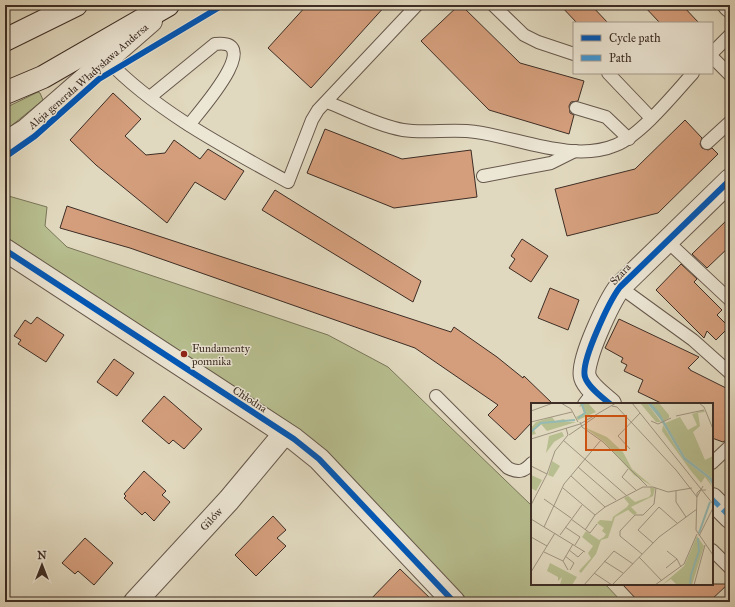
<svg xmlns="http://www.w3.org/2000/svg" width="735" height="607" font-family="'IM FELL Great Primer',serif">
<style>
.green{fill:#b7be8f;stroke:#7a765a}
.building{fill:#d49e7c;stroke:#3d2d25}
.lines{fill:none;stroke-linecap:round;stroke-linejoin:round}
.lane-casing{stroke:#66584c;stroke-width:14}
.street-casing{stroke:#66584c;stroke-width:24}
.secondary-casing{stroke:#3d2d25;stroke-width:24}
.lane{stroke:#ece6d5;stroke-width:12}
.street{stroke:#ece6d5;stroke-width:22}
.secondary{stroke:#ece6d5;stroke-width:22}
.quiet{stroke:#3f96d6;stroke-width:5;stroke-dasharray:10 5;stroke-linecap:butt}
.cycleway-casing{stroke:#ece6d5;stroke-width:8}
.cycleway{stroke:#0057b8;stroke-width:6}
.poi-dot{fill:#8f2418;stroke:#ece6d5;stroke-width:1.5}
.labels{text-anchor:middle;stroke-width:3;stroke-linejoin:round;paint-order:stroke}
.street-label{font-size:11px;fill:#3d2d25;stroke:#ece6d5}
.poi-label{font-size:11px;fill:#3d2d25;stroke:#ece6d5;text-anchor:start}
.inset-river{fill:none;stroke:#94bab3;stroke-width:2}
.inset-road{fill:none;stroke:#9f9481;stroke-width:1}
.view{fill:#ce5210;fill-opacity:0.15;stroke:#ce5210;stroke-width:2}
.inset-edge{fill:none;stroke:#3d2d25;stroke-width:2}
</style>
<rect width="100%" height="100%" fill="#e1d9bf"/>
<filter id="stains"><feTurbulence type="fractalNoise" baseFrequency=".005" numOctaves="4"/><feColorMatrix values="0 0 0 0 .2 0 0 0 0 .09 0 0 0 0 .02 0 0 0 .5 -.17"/></filter>
<radialGradient id="worn" r=".72"><stop offset=".6" stop-color="#630" stop-opacity="0"/><stop offset="1" stop-color="#630" stop-opacity=".3"/></radialGradient>
<g class="green">
<path d="M38,92l2,1 3,7 -38,31v-23z"/>
<path d="M5,195l42,12 -2,19 22,21 261,88 60,32 144,139v78h73l17,18h-161l-89,-95 -214,-166 -153,-105z"/>
</g>
<g class="building">
<path d="M307,5h79l-75,83 -43,-40z"/>
<path d="M459,5h2l59,58 64,18 -6,20 -7,1 -2,4 1,7 4,2 -5,19 -80,-24 -68,-69z"/>
<path d="M560,5h31l17,18h-31z"/>
<path d="M643,5h39l17,18h-39z"/>
<path d="M113,93l28,26 -16,17 21,19 19,-2 9,-13 26,19 8,-10 36,22 -19,29 -30,-18 -28,41 -71,-58 -26,-25z"/>
<path d="M685,120l17,18 -2,6 2,4 6,2 4,-2 6,6 -60,59 -91,23 -12,-47 80,-20z"/>
<path d="M325,129l77,30 69,-9 6,47 -83,11 -87,-35z"/>
<path d="M275,190l146,91 -8,21 -151,-92z"/>
<path d="M67,206l384,126 3,-5 43,30 26,21 1,-2 29,28h-21v18l-17,18 -27,-25 10,-10 -83,-57 -285,-100 -70,-20z"/>
<path d="M730,217v29l-23,22 -15,-14z"/>
<path d="M522,239l26,17 -17,26 -22,-14 6,-9 -4,-3z"/>
<path d="M681,264l16,15 -3,3 28,28 -5,5 12,12 -13,13 -9,-9 -3,7 -48,-48z"/>
<path d="M550,288l29,12 -11,30 -30,-12z"/>
<path d="M37,317l27,18 -18,27 -28,-18 3,-4 -7,-4 11,-16 6,4z"/>
<path d="M619,319l80,38 -11,11 2,1v1l40,20v43l-2,6 -5,3 -11,-4v-34h-49l-25,-12 5,-12 -19,-9 3,-6 -6,-3 2,-4 -18,-10z"/>
<path d="M114,359l20,14 -17,23 -20,-14z"/>
<path d="M164,396l38,33 -18,20 -11,-9 -4,4 -27,-23z"/>
<path d="M144,471l22,20 -4,4 8,7 -16,19 -9,-9 -3,3 -18,-17 2,-2 -2,-2z"/>
<path d="M273,516l13,14 -9,8 9,8 -30,30 -21,-21z"/>
<path d="M85,538l28,25 -19,22 -16,-14 -3,3 -13,-11z"/>
<path d="M400,569l34,33h-66z"/>
<path d="M622,584h106l-19,18h-70z"/>
</g>
<g class="lines">
<defs>
<g id="lane">
<path d="M493,5l31,30 14,7 36,12"/>
<path d="M712,53l18,-18"/>
<path d="M712,57l18,18"/>
<path d="M107,60c50,52 118,87 181,122l24,-62 6,-10 99,-105"/>
<path d="M608,73l43,45"/>
<path d="M150,97l65,-53c51,-6 -17,69 -26,81"/>
<path d="M327,102c23,9 52,24 76,28 24,4 49,-2 73,2 43,6 98,31 140,13 25,-10 58,-51 77,-72"/>
<path d="M576,108l30,9 23,22"/>
<path d="M707,143l23,-21"/>
<path d="M483,176l68,-13 24,-12"/>
<path d="M667,241l63,59"/>
<path d="M620,287l73,53 37,33"/>
<path d="M436,396l72,72c10,5 16,4 24,-5"/>
<path d="M584,404l11,-14"/>
<path d="M712,463l18,-17"/>
<path d="M712,550l18,18"/>
</g>
<g id="street">
<path d="M729,5l1,1"/>
<path d="M5,143l21,-13 125,-109"/>
<path d="M5,250l289,189 25,20 135,143"/>
<path d="M610,404c-8,-7 -22,-17 -25,-27 -5,-15 25,-77 35,-90l110,-107"/>
<path d="M712,499l18,18"/>
<path d="M135,602l94,-102 55,-66"/>
</g>
<g id="secondary">
<path d="M5,40l71,-35"/>
<path d="M5,93l38,-16 125,-72"/>
</g>
</defs>
<use href="#lane" class="lane-casing"/>
<use href="#street" class="street-casing"/>
<use href="#secondary" class="secondary-casing"/>
<use href="#lane" class="lane"/>
<use href="#street" class="street"/>
<use href="#secondary" class="secondary"/>
<path class="quiet" d="M712,499l18,18"/>
<defs>
<g id="cycleway">
<path d="M5,157l30,-21 64,-57 124,-74"/>
<path d="M5,250l289,189 25,20 135,143"/>
<path d="M610,404c-8,-7 -22,-17 -25,-27 -5,-15 25,-77 35,-90l110,-107"/>
</g>
</defs>
<use href="#cycleway" class="cycleway-casing"/>
<use href="#cycleway" class="cycleway"/>
</g>
<circle class="poi-dot" cx="184" cy="354" r="4"/>
<g class="labels">
<g class="street-label">
<text transform="translate(88 76) rotate(-41)" y="4">Aleja generała Władysława Andersa</text>
<text transform="translate(620 274) rotate(-47)" y="4">Szara</text>
<text transform="translate(250 399) rotate(33)" y="4">Chłodna</text>
<text transform="translate(211 519) rotate(-47)" y="4">Gilów</text>
</g>
<g class="poi-label">
<text x="192" y="352">Fundamenty<tspan x="192" dy="13">pomnika</tspan></text>
</g>
</g>
<g transform="translate(531 403)">
<rect width="182" height="182" fill="#e1d9bf"/>
<path d="M50,0h7l8,9 -18,8 -2,-3 8,-4 -2,-7 -3,1zM109,0h7l14,19h-5zM120,0h8l10,12v3l-5,3zM173,7l1,2 -7,1 2,13 -7,6 12,28 8,-4v23l-28,-22 -20,-34 15,-6 8,13 9,-5 -5,-11zM21,14l3,4 9,-2 2,3h10l-29,9 -6,-7 -7,6 2,4 -5,1v-7l5,-6zM132,22l21,35 24,18 5,10 -8,-11 -4,6 -10,-12 -29,-40zM53,24l23,10 16,15 9,17 20,17 -18,-11 -30,-33zM31,29l2,4 -10,6 -8,11 3,-17zM21,58l8,5 -7,11 -5,-2zM0,72l11,5 -6,11 -5,-3zM119,84l5,1 -2,8 -22,11 6,6 -3,2 -6,-5 -13,7 -7,21 -7,2 -5,14 -15,19 -2,-2 12,-13 -3,-5 5,-7 -11,-9 4,-6 13,9 5,-3 2,-3 -4,-3 2,-3 -7,-5 3,-3 12,1 1,-4 14,-10 2,-3 -5,-6 4,-2 7,6 14,-5 2,-3zM166,133l7,10 -12,39h-15l-6,-6 -9,6 22,-19zM19,160l27,14 -5,8h-12l2,-8 -4,4v-4l-11,-6z" fill="#b7be8f"/>
<path d="M116,0h4l8,9 26,45 28,22v7l-5,-8 -24,-18 -24,-41z" fill="#94bab3"/>
<path class="inset-river" d="M47,15l7,-5 -3,-8 3,-2M0,29l10,-9 34,-3M168,130l11,-31M159,182l1,-10 8,-24 -1,-13"/>
<path class="inset-road" d="M30,0l10,6 7,13M101,0l81,101M168,0l5,4 9,22M81,3l5,1 59,63 21,27M0,8l22,-8M145,13l28,-6M120,18l7,3 13,-6M0,19l41,-10M49,19l2,5 21,15 44,44M38,32l26,-18M0,36l49,-15 36,-21M32,37l64,56M99,46l-12,-13 22,-23M0,63l16,8M47,64l38,33M97,66l-6,8 14,13M40,73l34,31M32,85l32,27M175,87h-6l-3,3 -1,37 17,25M145,88v11l10,15M166,94l6,-11M13,96l27,19M0,102l16,-31 8,-23 13,-16 -2,-7M0,116l54,33M40,116l19,14 7,-9M13,124l20,-43 37,-44M34,124l15,10 -5,8M54,127l10,-15 10,-8 38,-20h10l15,5 24,-4M29,132l22,-30M168,133l14,-28M0,134l16,9M122,140l-15,-13 21,-23 18,16M38,147l9,7 6,-6M136,148l10,8 4,8M13,149l19,9M111,151l-22,-18v-5l15,-16h8l11,-11 2,-16M34,153l9,7 -4,7M108,154l23,24M73,158l19,12M135,165l11,-9M37,167l-5,-9 10,-17M0,169l24,-39M63,170l18,12M53,182l30,-34 19,13M81,182l47,-48 38,-28M124,182l29,-21 13,-30M163,182l11,-40"/>
<path class="view" d="M55,13h40v34h-40z"/>
<rect width="182" height="182" class="inset-edge"/>
</g>
<rect width="735" height="607" fill="none" stroke="#e1d9bf" stroke-width="20"/>
<rect x="6" y="6" width="723" height="595" fill="none" stroke="#3d2d25" stroke-width="2"/>
<rect x="10" y="10" width="715" height="587" fill="none" stroke="#3d2d25"/>
<rect x="573" y="22" width="140" height="52" fill="#ece6d5" stroke="#a69c8f"/>
<rect x="581" y="35" width="20" height="6" fill="#0057b8" stroke="#a69c8f"/>
<text x="609" y="42" font-size="12" fill="#3d2d25">Cycle path</text>
<rect x="581" y="55" width="20" height="6" fill="#3f96d6" stroke="#a69c8f"/>
<text x="609" y="62" font-size="12" fill="#3d2d25">Path</text>
<g transform="translate(42 565)" stroke="#ece6d5" stroke-width="3" paint-order="stroke">
<path d="M0-3L7 15L0 10L-7 15Z" fill="#3d2d25"/>
<text y="-6" font-size="11" font-weight="bold" text-anchor="middle" fill="#3d2d25">N</text>
</g>
<rect width="100%" height="100%" filter="url(#stains)"/>
<rect width="100%" height="100%" fill="url(#worn)"/>
</svg>
